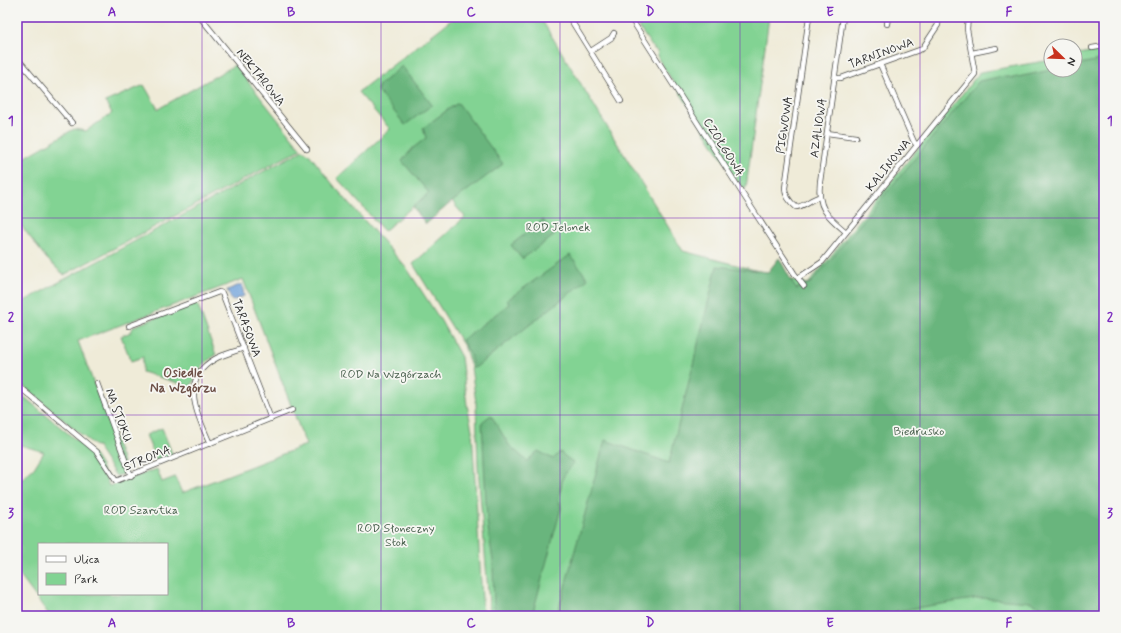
<svg xmlns="http://www.w3.org/2000/svg" width="1121" height="633" font-family="Mynerve,sans-serif">
<style>
.green{fill:#82d393;stroke:#567f5f;fill-rule:evenodd}
.forest{fill:#69b57d;stroke:#4a7054}
.water{fill:#6fa2db;stroke:#4d6683}
.lines{fill:none;stroke-linecap:round;stroke-linejoin:round}
.street-casing{stroke:#484845;stroke-width:6}
.street{stroke:#fff;stroke-width:4.5}
.grid{fill:none;stroke:#7b2cbf;stroke-width:1;stroke-opacity:0.55}
.labels{text-anchor:middle;stroke-width:3.5;stroke-linejoin:round;paint-order:stroke}
.street-label{font-size:12px;fill:#2b2b2b;stroke:#f6f6f2}
.park-label{font-size:12px;fill:#455d4a;stroke:#f6f6f2}
.neighbourhood-label{font-size:13px;font-weight:bold;fill:#6e5148;stroke:#f6f6f2}
.neatline{fill:none;stroke:#7b2cbf;stroke-width:1.5}
.grid-label{font-size:13px;text-anchor:middle;font-weight:bold;fill:#7b2cbf}
</style>
<rect width="100%" height="100%" fill="#f6f6f2"/>
<filter id="ink" filterUnits="userSpaceOnUse"><feTurbulence type="fractalNoise" baseFrequency=".025" numOctaves="2"/><feDisplacementMap in="SourceGraphic" scale="8" xChannelSelector="R" yChannelSelector="G"/><feConvolveMatrix kernelMatrix="1 2 1 2 8 2 1 2 1" color-interpolation-filters="sRGB"/></filter>
<filter id="wash" filterUnits="userSpaceOnUse"><feTurbulence type="fractalNoise" baseFrequency=".012" numOctaves="4" result="noise"/><feDisplacementMap in="SourceGraphic" scale="16" xChannelSelector="R" yChannelSelector="G"/><feGaussianBlur stdDeviation="0.9" result="paint"/><feColorMatrix in="noise" values="0 0 0 0 0 0 0 0 0 0 0 0 0 0 0 0 0 1.4 0 .05"/><feComposite in="paint" operator="in"/></filter>
<g filter="url(#wash)">
<rect width="100%" height="100%" fill="#efebd8"/>
<g class="green">
<path d="M455,17h85l143,234 125,33 172,-212 71,-12v10h24v-15l29,-6v567h-614l-12,-148 -2,-65 -5,-36 -6,-19 -52,-84 52,-47 -27,-32 -54,46 -47,-53 53,-49 -32,-37z"/>
<path d="M632,17h137l-23,171 -4,1 -83,-129 -2,-9 -4,-3z"/>
<path d="M235,65l66,84 -237,126 -18,-17 -29,-38v-58l57,-33 12,2 26,-18 -7,-11 39,-17 14,24z"/>
<path d="M303,150l6,4 26,33 73,83 33,51 20,36 6,48 5,25 11,186h-433l-33,-44v-89l17,-15 10,-16 -27,-8v-53l77,64 7,11 8,20 48,-17 5,13 13,-5 7,16 124,-48 -63,-166 -165,62 49,132 -11,3 -16,-24 -2,-6h-3l-78,-65v-76zM39,544h128v50h-128z"/>
<path d="M197,303l19,52c-13,7 -19,18 -25,32l-49,-15 1,-15 -12,4 -10,-25 10,-4 3,-6z"/>
<path d="M162,428l11,28 -16,7 -11,-28z"/>
</g>
<g class="forest">
<path d="M1104,59v548l-19,9h-27l-27,-14 -51,-4 -84,13 -1,5h-338l48,-176 64,23 48,-197 51,6 11,-14 17,31 16,-7 167,-201 25,-5 9,2 38,-8h24v-5z"/>
<path d="M402,66l30,39 -27,20 -28,-35 2,-5z"/>
<path d="M458,103l45,61 -55,41 -22,19 -13,-17 16,-14 -27,-32 11,-13 13,-10 -3,-10 27,-20z"/>
<path d="M543,220l12,15 -33,24 -11,-14z"/>
<path d="M570,255l18,24 -112,88 -3,1 -3,-14 -8,-14 47,-36 -2,-4z"/>
<path d="M491,415l18,30 18,16 11,-10 15,8 7,-7 13,11 -10,14 -4,21 2,10 -29,108h-38l-1,-55 -6,-40 -5,-99z"/>
</g>
<path class="water" d="M242,284l2,12 -12,5 -5,-11z"/>
</g>
<g filter="url(#ink)">
<g class="lines">
<defs>
<g id="street">
<path d="M200,17l107,132"/>
<path d="M569,17l52,84"/>
<path d="M630,17l114,179 50,77 10,13"/>
<path d="M809,17l-24,171c0,7 5,14 11,19 8,0 14,-8 23,-10"/>
<path d="M843,17l-23,165c-3,26 7,34 26,50"/>
<path d="M887,24l1,-7"/>
<path d="M1092,48l12,-2"/>
<path d="M591,51l20,-13 3,-5"/>
<path d="M972,53l24,-5"/>
<path d="M17,58l55,65"/>
<path d="M880,64l34,78 3,3"/>
<path d="M835,78h6l81,-29 16,-24 1,-8"/>
<path d="M827,133l29,4"/>
<path d="M798,278l24,-16 153,-188 -8,-45 1,-12"/>
<path d="M129,326l90,-34 3,1 49,126"/>
<path d="M97,383l34,93"/>
<path d="M17,385l80,67 19,29 176,-71"/>
<path d="M210,444c-12,-29 -32,-65 5,-85 9,-5 19,-7 29,-11"/>
<path d="M17,611l3,5"/>
</g>
</defs>
<use href="#street" class="street-casing"/>
<use href="#street" class="street"/>
</g>
</g>
<path class="grid" d="M202,17v599M381,17v599M560,17v599M740,17v599M920,17v599M17,218h1087M17,415h1087"/>
<g class="labels">
<g class="street-label">
<text transform="translate(881 53) rotate(-20)" y="4">TARNINOWA</text>
<text transform="translate(261 77) rotate(51)" y="4">NEKTAROWA</text>
<text transform="translate(784 125) rotate(-82)" y="4">PIGWOWA</text>
<text transform="translate(818 128) rotate(-82)" y="4">AZALIOWA</text>
<text transform="translate(724 147) rotate(58)" y="4">CZOŁGOWA</text>
<text transform="translate(888 165) rotate(-51)" y="4">KALINOWA</text>
<text transform="translate(247 328) rotate(69)" y="4">TARASOWA</text>
<text transform="translate(119 415) rotate(70)" y="4">NA STOKU</text>
<text transform="translate(147 458) rotate(-22)" y="4">STROMA</text>
</g>
<g class="park-label">
<text x="558" y="231">ROD Jelonek</text>
<text x="391" y="378">ROD Na Wzgórzach</text>
<text x="919" y="435">Biedrusko</text>
<text x="141" y="514">ROD Szarotka</text>
<text x="396" y="532">ROD Słoneczny<tspan x="396" dy="14">Stok</tspan></text>
</g>
<g class="neighbourhood-label">
<text x="183" y="377">Osiedle<tspan x="183" dy="15">Na Wzgórzu</tspan></text>
</g>
</g>
<rect width="1121" height="633" fill="none" stroke="#f6f6f2" stroke-width="44"/>
<rect x="38" y="543" width="130" height="52" fill="#f6f6f2" stroke="#a5a5a2"/>
<rect x="46" y="556" width="20" height="6" fill="#ffffff" stroke="#a5a5a2"/>
<text x="74" y="563" font-size="12" fill="#2b2b2b">Ulica</text>
<rect x="46" y="573" width="20" height="12" fill="#82d393" stroke="#a5a5a2"/>
<text x="74" y="583" font-size="12" fill="#2b2b2b">Park</text>
<g transform="translate(1063 58) rotate(113)"><circle r="19" fill="#f6f6f2" stroke="#a5a5a2"/>
<path d="M0-3L7 15L0 10L-7 15Z" fill="#c8321e"/>
<text y="-6" font-size="11" font-weight="bold" text-anchor="middle" fill="#2b2b2b">N</text>
</g>
<rect x="22" y="22" width="1077" height="589" class="neatline"/>
<g class="grid-label">
<text x="112" y="16">A</text>
<text x="291" y="16">B</text>
<text x="471" y="16">C</text>
<text x="650" y="16">D</text>
<text x="830" y="16">E</text>
<text x="1009" y="16">F</text>
<text x="11" y="125">1</text>
<text x="1110" y="125">1</text>
<text x="11" y="321">2</text>
<text x="1110" y="321">2</text>
<text x="11" y="517">3</text>
<text x="1110" y="517">3</text>
<text x="112" y="627">A</text>
<text x="291" y="627">B</text>
<text x="471" y="627">C</text>
<text x="650" y="627">D</text>
<text x="830" y="627">E</text>
<text x="1009" y="627">F</text>
</g>
</svg>
